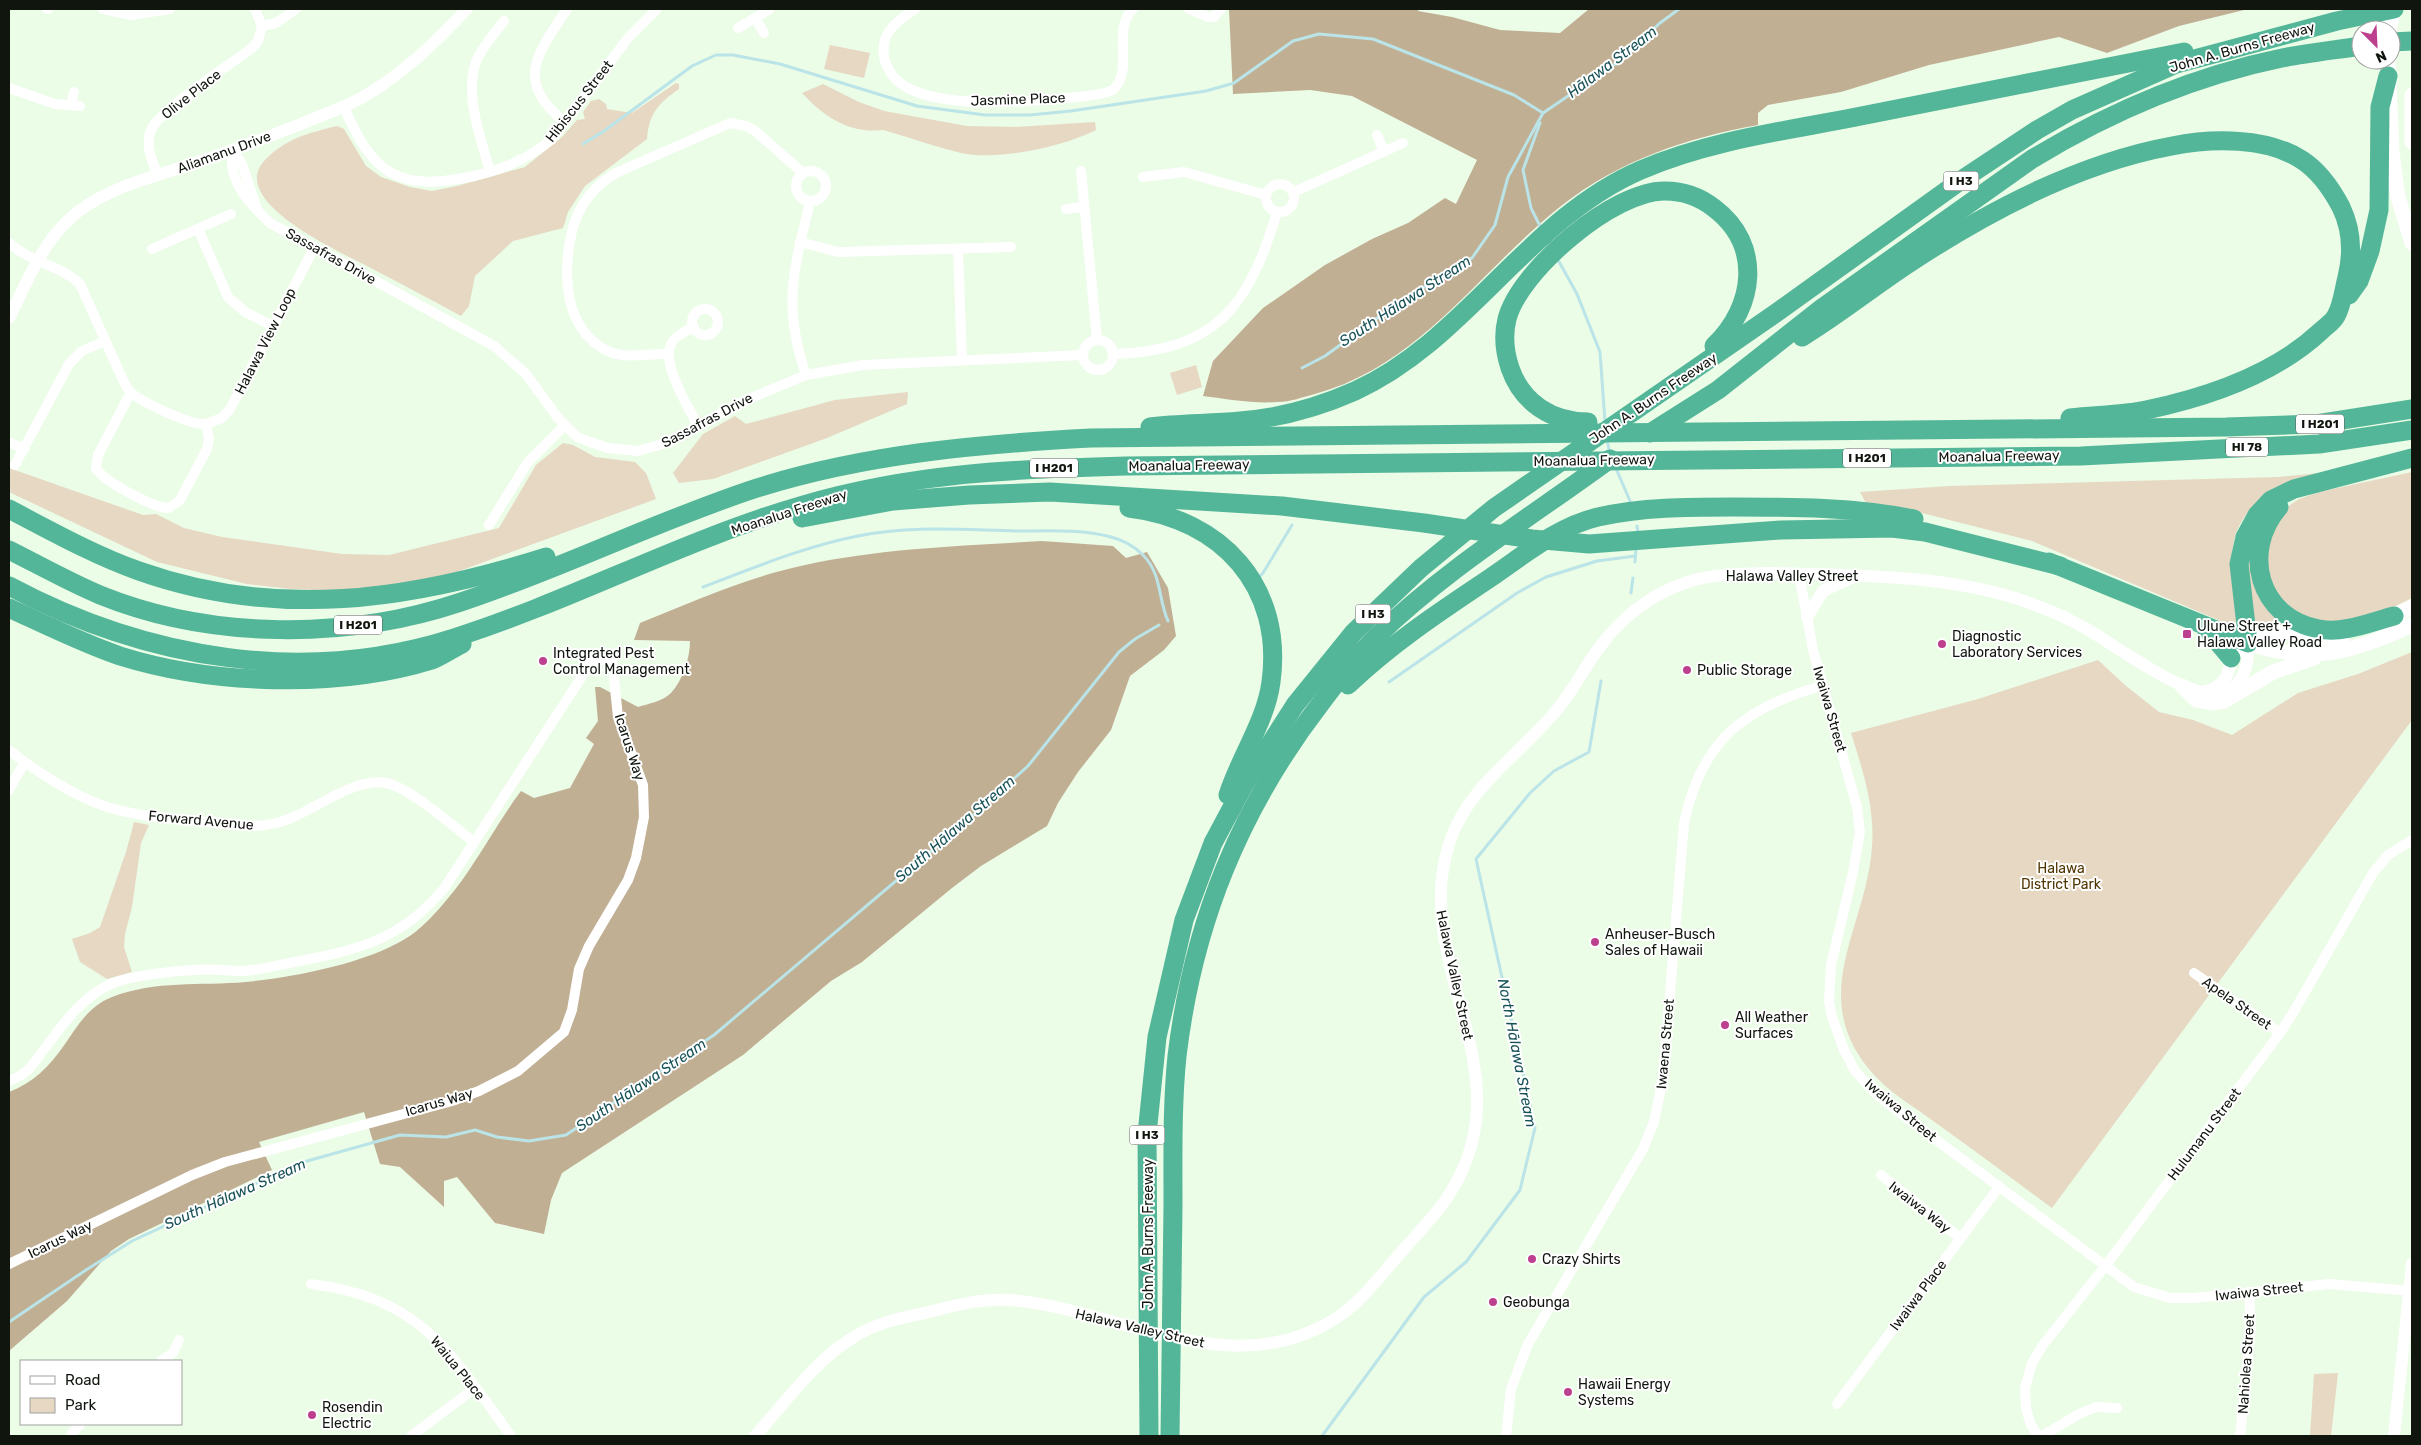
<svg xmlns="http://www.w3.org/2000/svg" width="2421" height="1445" font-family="Rubik,sans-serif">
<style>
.green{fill:#e6d8c3}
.forest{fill:#c1af93}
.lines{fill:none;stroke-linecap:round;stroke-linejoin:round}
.stream{stroke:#bae4e7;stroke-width:3}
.minor{stroke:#fff;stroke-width:10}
.tertiary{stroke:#fff;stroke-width:12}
.secondary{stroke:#fff;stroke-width:15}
.motorway{stroke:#54b699;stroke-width:19}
.poi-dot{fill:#bd408f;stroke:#fff;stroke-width:2}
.labels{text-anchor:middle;stroke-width:4;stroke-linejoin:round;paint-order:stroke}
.shield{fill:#fff;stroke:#585b56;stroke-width:1}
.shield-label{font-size:12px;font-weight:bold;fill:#10150e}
.street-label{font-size:14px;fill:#10150e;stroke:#fff}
.poi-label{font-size:14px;fill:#10150e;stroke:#fff;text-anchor:start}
.park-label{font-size:14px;fill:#503500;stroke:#fff}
.water-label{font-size:15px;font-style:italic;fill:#185257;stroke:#fff}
</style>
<rect width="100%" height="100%" fill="#ebfce7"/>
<g class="green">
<path d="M830,45l40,8 -6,25 -40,-9z"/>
<path d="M676,83l3,1v5c-21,14 -30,25 -32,50l-62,47 -17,26 -5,16 -50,13 -38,35 -6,30 -8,10c-31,-17 -63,-34 -94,-50 -27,-14 -143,-66 -101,-107 21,-21 43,-26 71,-33l7,3 22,37 15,11 29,10 22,4 25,-5 68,-19 37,-30 15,-17 8,-1 -2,-7 8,-11 8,-2 7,5 1,5 25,4z"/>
<path d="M823,84l36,18 25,9 83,15 49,1 79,-5 1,8c-34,17 -98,31 -135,23 -26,-6 -52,-16 -78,-23 -33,4 -59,-13 -81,-37z"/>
<path d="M1196,365l6,22 -25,8 -7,-22z"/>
<path d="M908,392l-1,12 -80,34 -114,41 -34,4 -6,-10 30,-39 32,-18 11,8 89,-24z"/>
<path d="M563,443l10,2 22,12 40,5 11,11 10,26 -213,78 -48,9 -58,5 -47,-2 -43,-5 -90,-22 -148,-70v-24l134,47 13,-1 28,14 38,9 120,17 47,1 110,-27 37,-63z"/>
<path d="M2330,472c-15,6 -58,19 -68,27 -43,33 -29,74 -22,120l-10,6 -198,-84 -114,-29 -50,-5 -8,-15 89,-6 329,-9z"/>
<path d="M2412,472v126l-39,19 -20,5h-42l-34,-25 -13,-39 1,-12 22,-39 12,-8 20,-7z"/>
<path d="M2255,537l32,86 -2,4 -11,-3 -21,4 -8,-56z"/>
<path d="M2412,652v68l-360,488c-38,-28 -77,-57 -116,-85 -20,-15 -43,-28 -60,-46 -73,-78 -10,-146 -4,-230 3,-40 -9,-76 -21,-114l127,-34 120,-39 28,26 33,26 34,8 39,15 66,-42 60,-19z"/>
<path d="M134,822l15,3 -8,18 -9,64 -7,27 -1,13 8,25 -25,7 -27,-17 -8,-23 18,-6 10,-6 26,-75z"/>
<path d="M2338,1373l-7,63h-21l4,-62z"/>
</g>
<g class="forest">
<path d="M1229,9h190l-1,2 34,6 48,13 60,3 29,-24h659l-69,17 -72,27 -48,-16 -130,28 -88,27 -73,13 -10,8v12c-72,13 -138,35 -197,81 -82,65 -140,159 -246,188 -12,3 -25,8 -37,8 -25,2 -50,-3 -75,-6l10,-35 50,-53 62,-43 47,-26 36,-16 37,-25 11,6 21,-44 -125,-64 -42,-6 -77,4z"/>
<path d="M1042,541l71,5 13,12 21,-6 21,36 8,48 -12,14 -34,26 -19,54 -33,42 -20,31 -11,23 -66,40 -29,22 -90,74 -31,19 -88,74 -181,118 -11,27 -7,34 -49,-11 -38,-46 -13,4v26l-44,-40 -20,-3 -16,-52 -105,30 13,28 -143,69 -18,12 -44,50 -58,50v-259c24,-9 41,-26 56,-48 13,-19 24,-38 47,-47 44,-17 88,-11 134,-15 48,-5 118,-18 159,-43 15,-9 28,-23 39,-36 30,-34 50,-76 77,-112l13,7 36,-10 24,-44 -8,-6 12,-17 -3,-34h5l38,20c10,-3 25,-6 33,-14 12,-13 19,-35 19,-52l-56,-1 6,-17c54,-22 108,-46 165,-58 77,-17 158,-19 237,-24z"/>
</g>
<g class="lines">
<g class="stream">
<path d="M1540,123l-17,47 8,38 11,22"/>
<path d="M583,144l21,-13 88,-65 24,-11h17l47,9 137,42 68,9h45l41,-4 135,-20 28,-8 59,-42 26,-7 54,5 141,56 29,18"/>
<path d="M1557,258l20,36 23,58 5,70"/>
<path d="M1302,368l23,-12 73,-53 74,-45 23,-33 13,-48 35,-64 75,-51 42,-39 19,-14"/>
<path d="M1607,440l3,14"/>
<path d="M1615,466l15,35"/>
<path d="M1637,526l1,8"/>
<path d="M1635,562l1,-14"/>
<path d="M1257,579l6,-6 29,-48"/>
<path d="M703,587c50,-19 103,-41 155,-51 52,-11 106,-6 158,-5 31,0 65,-2 95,6 12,3 23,9 32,18 19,19 15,44 25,66"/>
<path d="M1631,593l2,-15"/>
<path d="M1389,682l128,-89 29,-16 51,-16 38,-5"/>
<path d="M9,1322l77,-52 46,-29 168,-78 100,-28 46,2 29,-7 22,7 32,4 37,-6 148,-100 255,-216 59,-53 91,-114 16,-13 24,-14"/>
<path d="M1322,1436l102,-139 42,-35 54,-72 15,-62 -59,-269 54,-66 24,-22 35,-19 12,-71"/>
</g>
<g class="minor">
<path d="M47,9h1"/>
<path d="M103,9l28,6 39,-6"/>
<path d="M915,9c-18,12 -35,24 -31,48 3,13 10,23 22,30 40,22 118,15 162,11 15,-2 32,-2 45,-8 22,-21 -2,-61 20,-81"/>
<path d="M1189,9l19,8h6l7,-8"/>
<path d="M755,18l9,15"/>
<path d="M262,26l14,-3 20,-14"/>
<path d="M738,28l32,-19"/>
<path d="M9,88l46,16 25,2"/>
<path d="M71,105l3,-13"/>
<path d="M344,107c29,69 56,85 130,69 30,-7 54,-17 78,-37l76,-101 29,-29"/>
<path d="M565,122c-52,-40 -27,-69 2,-113"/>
<path d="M1377,135l7,17"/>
<path d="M232,150c-4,32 17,53 38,73l224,123 32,28 32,44 19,19 30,11 31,3 32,-9 69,-39 67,-28 57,-10 220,-10"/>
<path d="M232,150l10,14 15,45"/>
<path d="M490,171c-9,-31 -26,-77 -14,-109 6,-15 18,-28 28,-41"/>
<path d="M1081,171l16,169"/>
<circle cx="811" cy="186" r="15"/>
<path d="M158,176c-6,-15 -14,-33 -6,-48 9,-18 80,-65 100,-80l6,-7 4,-15 -7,-17"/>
<path d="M1143,177l41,-5 82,23"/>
<circle cx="1280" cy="198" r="14"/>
<path d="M1294,192l109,-49"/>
<path d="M1066,209l18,-2"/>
<path d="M198,229l30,68 17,15 28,14"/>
<path d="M800,242l38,10 173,-5"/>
<path d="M9,243c21,19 51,22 71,41l42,94c2,5 5,10 8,14 12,10 61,34 76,32"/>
<path d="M152,249l79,-35"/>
<path d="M958,249l4,111"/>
<circle cx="705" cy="322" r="13"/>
<path d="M693,327c-9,5 -20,10 -23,20 -7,19 19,62 28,79"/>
<circle cx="1098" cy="355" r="15"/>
<path d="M669,354c-23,-1 -46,7 -67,-6 -27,-17 -35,-47 -35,-76 1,-43 11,-78 51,-100l112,-49 16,3 8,4 48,42"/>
<path d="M1113,354c104,-3 136,-48 164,-142"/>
<path d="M806,375c-24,-70 -12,-106 4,-173"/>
<path d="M131,392l-33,63 -2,13c5,12 59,41 73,40l11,-8 27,-51 2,-10 -3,-15 16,-6 8,-9 84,-161"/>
<path d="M9,442l15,7"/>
<path d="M15,465l54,-101 13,-13 23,-10"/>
<path d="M489,525l39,-63 36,-36"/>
<path d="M1799,574l14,76 44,157 3,25 -7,40 -22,93 -2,36 3,16 12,33 11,21 20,22 33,26 226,168 36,11h24l135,-14 83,7"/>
<path d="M9,750c26,21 65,46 98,57 33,10 68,12 101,15 24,3 48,7 72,0 31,-8 73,-46 106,-39 25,5 66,43 88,59"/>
<path d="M9,790l15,-27"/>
<path d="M2194,973l86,60"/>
<path d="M9,1081l11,-5 9,-7c24,-29 47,-71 84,-86 22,-8 58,-12 82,-13 15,-2 31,1 46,1 16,0 33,-5 48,-8 65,-12 113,-22 156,-76l147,-226 20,-2 6,58 25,68 1,32 -8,41 -8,22 -39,66 -10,23 -7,41 -8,22 -46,39 -39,20 -27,10 -227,61 -33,13 -183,89"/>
<path d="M1881,1175l79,63"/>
<path d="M311,1284c112,14 139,69 200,152"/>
<path d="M161,1361l12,-8 6,-13"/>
<path d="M1837,1404l162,-217"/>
<path d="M70,1436l10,-12"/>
<path d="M411,1436l64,-48"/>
<path d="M1506,1436l5,-47 17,-45 115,-195 11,-27 9,-44 21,-255c17,-82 60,-116 138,-137"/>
<path d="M2038,1436l-7,-11 -5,-16 -1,-21 7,-25 11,-18 63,-80 174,-232 13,-20 80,-140 15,-18 24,-15"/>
<path d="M2042,1436l37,-22 17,-7 21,1"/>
<path d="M2240,1436l11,-108 -2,-36"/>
</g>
<g class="tertiary">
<path d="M9,318c19,-38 35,-81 70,-107 34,-26 82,-36 122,-50 34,-11 67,-24 100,-37 21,-9 43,-16 62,-27 40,-23 73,-55 104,-88"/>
<path d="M1807,617l16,-26 28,-13"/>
<path d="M2205,691c12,-2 21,-10 24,-22 1,-3 1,-8 3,-11 5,-8 20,-22 29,-26 13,-6 31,5 44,7 13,2 26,0 39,-2"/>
<path d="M755,1436c29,-32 61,-77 99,-99 22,-14 46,-19 71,-24 28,-7 56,-15 85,-13 109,9 220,85 325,19 25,-16 42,-39 61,-61 14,-16 29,-32 43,-49 99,-129 -31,-237 10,-365 19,-61 78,-93 114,-142 13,-17 23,-37 36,-54 27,-38 69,-66 116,-72 31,-4 65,-3 97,-2 68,2 138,4 203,24 25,8 48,17 70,30 30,17 101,71 134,65 25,-4 30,-29 29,-50"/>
<path d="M2394,1436l18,-172"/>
</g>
<g class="secondary">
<path d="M2389,30l5,-21"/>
<path d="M2388,60l4,92 6,45 14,46"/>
<path d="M2412,95v47"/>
<path d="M2394,616l18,-9"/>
<path d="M2248,643c62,22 107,9 164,-18"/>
<path d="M2182,686l14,14 16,3 12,-2 49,-29 41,-14"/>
</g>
<g class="motorway">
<path d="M2391,42l21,-1"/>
<path d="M2349,295l10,-14 11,-30 9,-41 1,-103 8,-31"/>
<path d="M1802,337c38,-23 72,-51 109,-75 79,-52 168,-99 261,-116 40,-8 95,-9 130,14 17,11 30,30 39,47 11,23 12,46 6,70 -3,12 -5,29 -11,39 -3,6 -10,10 -15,15 -46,43 -113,66 -175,79 -24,5 -51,5 -76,8"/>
<path d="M1588,422c-36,0 -66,-19 -78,-54 -5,-15 -7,-33 -3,-49 12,-48 107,-129 158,-128 17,0 35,6 49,17 49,37 41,99 0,138"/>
<path d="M1150,427c30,-4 60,-3 90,-6 40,-3 79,-14 115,-30 112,-51 172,-172 286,-221 67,-29 143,-39 215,-53 109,-22 219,-43 328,-65"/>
<path d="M1650,433l68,-43 104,-82 210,-149c76,-46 162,-83 250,-101 26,-5 53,-8 79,-12"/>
<path d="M2279,507c-38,44 -21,111 40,122 24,5 52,-7 75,-13"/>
<path d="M1129,508c92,11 155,78 142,174 -5,39 -31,75 -43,113"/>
<path d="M9,509c42,22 85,46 130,62 138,49 271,29 407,-14"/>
<path d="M802,518l91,-17 76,-6 81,-3 232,14 142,17 108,16 57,5 192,-14 111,-2 33,4 135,34"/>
<path d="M9,550c30,15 60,32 91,45 111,45 248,45 361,7 100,-33 195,-81 296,-114 108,-34 221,-44 334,-50l1135,-11 90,-3 96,-15"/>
<path d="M2049,562l199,81 -9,-79 6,-27 12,-22 14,-15 23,-11 118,-31"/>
<path d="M9,586c137,73 295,100 445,52 119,-38 229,-98 349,-133 109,-32 210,-36 323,-39l955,-10 238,-12 93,-14"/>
<path d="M9,608c37,17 73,35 111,48 93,29 218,33 312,4 10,-4 20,-11 30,-16"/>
<path d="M2205,627l26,31"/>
<path d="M1348,685c44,-42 94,-75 145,-109 32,-22 66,-50 105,-59 44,-10 90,-10 135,-10 60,0 122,0 181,12"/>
<path d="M1149,1436l-2,-302 10,-97 27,-117 29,-77 31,-58 51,-80 59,-73 67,-64 73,-60 282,-195 184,-132 77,-51 35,-20 104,-46 161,-43 57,-12"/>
<path d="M1170,1436c1,-77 2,-153 3,-230 0,-50 -1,-101 4,-150 16,-133 63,-248 144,-353 17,-23 35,-46 55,-66 71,-69 155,-120 234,-178"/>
</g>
</g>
<g class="poi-dot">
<rect x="2182" y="629" width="10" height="10" rx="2.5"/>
<circle cx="1942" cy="644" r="5"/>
<circle cx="543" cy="661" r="5"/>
<circle cx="1687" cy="670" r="5"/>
<circle cx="1595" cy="942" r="5"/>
<circle cx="1725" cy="1025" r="5"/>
<circle cx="1532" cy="1259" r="5"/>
<circle cx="1493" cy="1302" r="5"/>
<circle cx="1568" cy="1392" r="5"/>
<circle cx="312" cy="1415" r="5"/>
</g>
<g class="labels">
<g class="shield">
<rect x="1943.5" y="171.5" width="35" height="19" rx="4"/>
<rect x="2296" y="414.5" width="48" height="19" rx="4"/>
<rect x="2226" y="437.5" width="42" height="19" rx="4"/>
<rect x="1843" y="448.5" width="48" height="19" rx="4"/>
<rect x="1030" y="458.5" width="48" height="19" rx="4"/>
<rect x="1355.5" y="604.5" width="35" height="19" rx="4"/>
<rect x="334" y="615.5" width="48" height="19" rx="4"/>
<rect x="1129.5" y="1125.5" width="35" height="19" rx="4"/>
</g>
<g class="shield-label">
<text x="1961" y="185">I H3</text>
<text x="2320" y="428">I H201</text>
<text x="2247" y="451">HI 78</text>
<text x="1867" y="462">I H201</text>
<text x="1054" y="472">I H201</text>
<text x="1373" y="618">I H3</text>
<text x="358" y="629">I H201</text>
<text x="1147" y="1139">I H3</text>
</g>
<g class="street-label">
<text transform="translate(2242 47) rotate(-16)" y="5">John A. Burns Freeway</text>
<text transform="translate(191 94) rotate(-38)" y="5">Olive Place</text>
<text transform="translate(1018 99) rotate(-2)" y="5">Jasmine Place</text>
<text transform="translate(579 101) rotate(-52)" y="5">Hibiscus Street</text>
<text transform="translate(224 152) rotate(-20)" y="5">Aliamanu Drive</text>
<text transform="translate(331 256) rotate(29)" y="5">Sassafras Drive</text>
<text transform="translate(265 341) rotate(-63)" y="5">Halawa View Loop</text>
<text transform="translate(1653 398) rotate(-34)" y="5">John A. Burns Freeway</text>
<text transform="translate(707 420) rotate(-28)" y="5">Sassafras Drive</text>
<text transform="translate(1999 456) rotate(-1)" y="5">Moanalua Freeway</text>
<text transform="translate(1594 460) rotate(-1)" y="5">Moanalua Freeway</text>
<text transform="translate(1189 465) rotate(-1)" y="5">Moanalua Freeway</text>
<text transform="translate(789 512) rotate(-18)" y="5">Moanalua Freeway</text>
<text x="1792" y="581">Halawa Valley Street</text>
<text transform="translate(1830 709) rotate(74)" y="5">Iwaiwa Street</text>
<text transform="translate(630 747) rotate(72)" y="5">Icarus Way</text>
<text transform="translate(201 820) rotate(5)" y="5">Forward Avenue</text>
<text transform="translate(1455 975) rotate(78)" y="5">Halawa Valley Street</text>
<text transform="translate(2237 1003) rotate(35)" y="5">Apela Street</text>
<text transform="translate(1665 1044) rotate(-85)" y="5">Iwaena Street</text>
<text transform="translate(439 1102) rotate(-16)" y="5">Icarus Way</text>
<text transform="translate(1901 1110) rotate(40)" y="5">Iwaiwa Street</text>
<text transform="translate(2204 1134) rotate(-53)" y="5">Hulumanu Street</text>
<text transform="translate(1920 1207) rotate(38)" y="5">Iwaiwa Way</text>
<text transform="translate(1148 1234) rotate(-90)" y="5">John A. Burns Freeway</text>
<text transform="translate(60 1239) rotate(-26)" y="5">Icarus Way</text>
<text transform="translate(2259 1291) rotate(-6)" y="5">Iwaiwa Street</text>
<text transform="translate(1918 1295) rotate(-53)" y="5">Iwaiwa Place</text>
<text transform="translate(1140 1328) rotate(13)" y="5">Halawa Valley Street</text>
<text transform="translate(2246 1364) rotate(-86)" y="5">Nahiolea Street</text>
<text transform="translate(458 1368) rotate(51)" y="5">Waiua Place</text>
</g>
<g class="poi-label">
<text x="2197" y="631">Ulune Street +<tspan x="2197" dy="16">Halawa Valley Road</tspan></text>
<text x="1952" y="641">Diagnostic<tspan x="1952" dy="16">Laboratory Services</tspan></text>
<text x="553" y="658">Integrated Pest<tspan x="553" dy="16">Control Management</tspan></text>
<text x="1697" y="675">Public Storage</text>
<text x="1605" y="939">Anheuser-Busch<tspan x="1605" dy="16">Sales of Hawaii</tspan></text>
<text x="1735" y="1022">All Weather<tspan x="1735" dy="16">Surfaces</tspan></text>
<text x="1542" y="1264">Crazy Shirts</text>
<text x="1503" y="1307">Geobunga</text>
<text x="1578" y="1389">Hawaii Energy<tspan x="1578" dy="16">Systems</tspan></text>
<text x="322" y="1412">Rosendin<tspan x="322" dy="16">Electric</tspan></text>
</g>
<g class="park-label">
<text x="2061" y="873">Halawa<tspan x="2061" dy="16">District Park</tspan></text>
</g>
<g class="water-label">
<text transform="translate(1612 62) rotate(-37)" y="5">Hālawa Stream</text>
<text transform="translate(1405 301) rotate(-33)" y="5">South Hālawa Stream</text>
<text transform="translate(955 829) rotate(-41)" y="5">South Hālawa Stream</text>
<text transform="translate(1517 1053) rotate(79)" y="5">North Hālawa Stream</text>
<text transform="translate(641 1085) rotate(-34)" y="5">South Hālawa Stream</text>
<text transform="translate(235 1194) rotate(-24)" y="5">South Hālawa Stream</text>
</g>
</g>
<rect width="2421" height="1445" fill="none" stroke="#10150e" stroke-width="20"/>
<rect x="20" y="1360" width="162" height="65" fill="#ffffff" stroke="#9fa19f"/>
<rect x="30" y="1376" width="25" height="8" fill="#ffffff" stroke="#9fa19f"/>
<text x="65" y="1385" font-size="15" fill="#10150e">Road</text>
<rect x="30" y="1398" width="25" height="15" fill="#e6d8c3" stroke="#9fa19f"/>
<text x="65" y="1410" font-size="15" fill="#10150e">Park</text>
<g transform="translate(2376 45) rotate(156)"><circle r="24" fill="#ffffff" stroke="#9fa19f"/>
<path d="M0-4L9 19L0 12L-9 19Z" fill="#bd408f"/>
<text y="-8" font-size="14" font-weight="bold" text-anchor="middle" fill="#10150e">N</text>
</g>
</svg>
